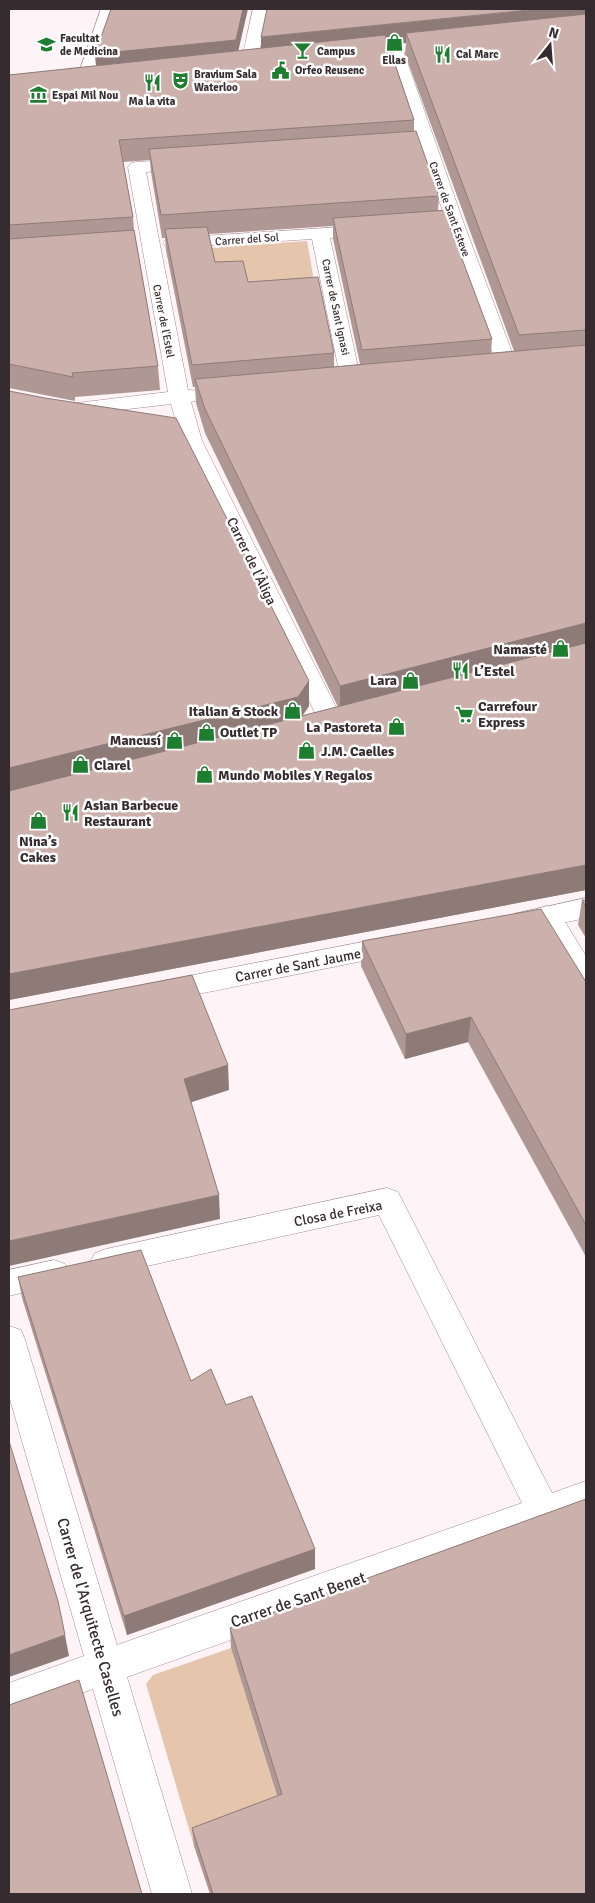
<svg xmlns="http://www.w3.org/2000/svg" width="595" height="1903" font-family="Signika,sans-serif">
<style>
.green{fill:#e6c5ad}
.lines{fill:none;stroke-linecap:round;stroke-linejoin:round}
.pedestrian-casing{stroke:#a38a92;stroke-width:1}
.minor-casing{stroke:#a38a92;stroke-width:1}
.pedestrian{fill:#fff;fill-rule:evenodd}
.minor{fill:#fff;fill-rule:evenodd}
.wall{fill:#af9794;fill-rule:evenodd}
.shaded-wall{fill:#8e7b78}
.building{fill:#cbb0ac;stroke:#8e7b78}
.labels{text-anchor:middle;stroke-width:5;stroke-linejoin:round;paint-order:stroke}
.far-poi-label{font-size:11px;font-weight:bold;fill:#362b2e;stroke:#fff;text-anchor:start}
.far-street-label{font-size:11px;fill:#362b2e;stroke:#fff}
.street-label{font-size:14px;fill:#362b2e;stroke:#fff}
.poi-label{font-size:14px;font-weight:bold;fill:#362b2e;stroke:#fff;text-anchor:start}
.near-street-label{font-size:16px;fill:#362b2e;stroke:#fff}
</style>
<rect width="100%" height="100%" fill="#fef3f6"/>
<g class="green">
<path d="M307,241l10,57 -101,-15 -8,-35z"/>
<path d="M231,1648l51,165 -88,33 -48,-162 7,-9z"/>
</g>
<g class="lines">
<defs>
<g id="pedestrian">
<path d="M586,898v20l-62,13 -10,-3 -4,-7 4,-7z"/>
<path d="M398,935l10,3 4,7 -4,7 -250,50 -10,-3 -4,-7 4,-7 10,-3z"/>
</g>
<g id="minor">
<path d="M101,9h16l-26,75 -2,3h-12l-2,-3z"/>
<path d="M253,9h16l-13,57 -2,3c-10,3 -22,5 -32,2l-2,-3 2,-3 19,-3z"/>
<path d="M395,45l6,2 2,3 61,174 54,144 -3,4 -7,2 -7,-2 -3,-4 -76,-216 -37,2 -6,-1 -2,-4 2,-4 39,-3 -31,-92 2,-3z"/>
<path d="M187,159l6,1 3,4 -3,4 -47,4 42,218 15,1 3,4 -3,4 -12,3 11,39 142,282 -3,6 -9,2 -9,-2 -3,-6 -138,-282 -11,-37 -103,12 -59,-12v-12l59,12 100,-12 -40,-225 3,-4 6,-1z"/>
<path d="M371,225l6,1 3,4 -3,4 -47,4 31,143 -3,4 -7,2 -7,-2 -3,-4 -29,-142 -140,9 -6,-1 -3,-4 3,-4 6,-1z"/>
<path d="M547,906l10,3 29,47v32l-10,-3 -43,-69 4,-7z"/>
<path d="M387,1188l11,4 154,301 34,-12v32l-459,164 65,217h-40l-59,-205 -84,30v-36l75,-27 -75,-260v-70l12,4 4,10 92,305 405,-142 -143,-288 -273,60 -11,-4 -5,-9 5,-9 11,-4z"/>
<path d="M54,1260l11,4 5,9 -5,9 -56,14v-26z"/>
</g>
</defs>
<use href="#pedestrian" class="pedestrian-casing"/>
<use href="#minor" class="minor-casing"/>
<use href="#pedestrian" class="pedestrian"/>
<use href="#minor" class="minor"/>
</g>
<g class="wall">
<path d="M586,9v881l-577,110v-609l300,315 -7,10 36,-9 -133,-274 -9,-30 -1,-16h-2l-27,-137 -1,-12h-3l-11,-66 -1,-12 -27,2 10,55 1,13 24,136 2,24 -85,7v4l-66,-13v-313l87,-9 -1,-12 144,-3zM406,43l-1,11 109,297 -23,2 1,-14 -40,-106 -14,-22 1,-15 -25,-65v-11l-25,-75zM333,226v13l27,125 -26,3v-14l-86,-71 -33,-20 -6,-28z"/>
<path d="M582,900h4v38l-8,-13z"/>
<path d="M362,941l224,41v275l-118,-215 -63,17 -44,-93z"/>
<path d="M18,1277l173,104 35,24 89,164 -188,66 -105,-337z"/>
<path d="M230,1628l356,266h-376l-16,-48 -2,-18 85,-32 -46,-148z"/>
</g>
<g class="shaded-wall">
<path d="M243,9h5l-12,52 -139,15 -2,-22z"/>
<path d="M539,9h47v15l-180,9v10l-145,16v-22z"/>
<path d="M449,224h4l-2,21z"/>
<path d="M586,623v24l-246,64v-25z"/>
<path d="M309,681v25l-11,16 -289,72v-26z"/>
<path d="M586,865v25l-577,110v-26z"/>
<path d="M471,1017l-3,25 -63,17 1,-25z"/>
<path d="M228,1065l1,25 -43,14 -2,-25z"/>
<path d="M219,1195l1,24 -211,47v-25z"/>
<path d="M315,1549v20l-188,66 -3,-19z"/>
<path d="M65,1635l4,21 -60,21v-22z"/>
</g>
<g class="building">
<path d="M111,9h132l-7,31 -141,14z"/>
<path d="M267,9h272l-278,28z"/>
<path d="M586,14v316l-67,5 -113,-302z"/>
<path d="M385,35l29,85 -295,20 14,77 -124,8v-150z"/>
<path d="M416,131l23,65 -278,19 -12,-66z"/>
<path d="M448,210l5,14h-4l43,115 -130,11 -29,-132z"/>
<path d="M207,227l8,35 28,-1 5,21 70,-5 16,76 -142,12 -27,-136z"/>
<path d="M134,230l24,136 -86,7 1,4 -64,-13v-125z"/>
<path d="M586,345v278l-246,63 -135,-277 -10,-30z"/>
<path d="M9,391l36,7 131,20 133,263 -11,16 -289,71z"/>
<path d="M586,643v222l-577,109v-183z"/>
<path d="M582,900h4v7z"/>
<path d="M541,909l45,73v243l-115,-208 -65,17 -44,-93z"/>
<path d="M192,975l36,90 -44,14 35,116 -210,46v-231z"/>
<path d="M141,1250l50,131 20,-12 15,36 26,-9 63,153 -191,67 -106,-339z"/>
<path d="M9,1441l49,160 7,34 -56,20z"/>
<path d="M586,1499v395h-373l-21,-66 90,-34 -52,-166z"/>
<path d="M79,1680l63,214h-133v-189z"/>
</g>
<defs>
<symbol id="shop-bare" viewBox="-9 -9 18 18"><path d="M-5-2.5h2.3a2.7 3.5 0 0 1 5.4 0H5L5.5 6h-11ZM-1.5-2.5h3a1.5 2.3 0 0 0-3 0Z" fill="#1e7e2f" stroke="#fff" stroke-width="2.5" paint-order="stroke"/></symbol>
<symbol id="university-bare" viewBox="-9 -9 18 18"><path d="M0-5L7-2L0 1L-7-2ZM-4 1L0 2.5L4 1V4Q0 6-4 4Z" fill="#1e7e2f" stroke="#fff" stroke-width="2.5" paint-order="stroke"/></symbol>
<symbol id="bar-bare" viewBox="-9 -9 18 18"><path d="M-6-5H6L.8 .8V4.5H3.5V6h-7V4.5H-.8V.8Z" fill="#1e7e2f" stroke="#fff" stroke-width="2.5" paint-order="stroke"/></symbol>
<symbol id="restaurant-bare" viewBox="-9 -9 18 18"><path d="M-5-6h1v4h1v-4h1v4h1v-4h1v5L-1.5 .5V6h-2V.5L-5-1ZM5-6V6H3V1.5H1.5Q1.5-4 5-6Z" fill="#1e7e2f" stroke="#fff" stroke-width="2.5" paint-order="stroke"/></symbol>
<symbol id="civic-bare" viewBox="-9 -9 18 18"><path d="M-.6-6.5H3V-4.5H.6V-3L4-1V1h2V6H-6V1h2V-1L-.6-3ZM-1.2 2.5V6h2.4V2.5Z" fill="#1e7e2f" stroke="#fff" stroke-width="2.5" paint-order="stroke"/></symbol>
<symbol id="theatre-bare" viewBox="-9 -9 18 18"><path d="M-5-5.5Q0-4 5-5.5V0Q5 5 0 6Q-5 5-5 0ZM-3.3-2.5H-1v1.5H-3.3ZM1-2.5H3.3v1.5H1ZM-2.8 1Q0 5.5 2.8 1Z" fill="#1e7e2f" stroke="#fff" stroke-width="2.5" paint-order="stroke"/></symbol>
<symbol id="museum-bare" viewBox="-9 -9 18 18"><path d="M0-6L6-3V-2H-6V-3ZM-5-1h2V3h-2ZM-1-1h2V3h-2ZM3-1h2V3H3ZM-6 4H6V6H-6Z" fill="#1e7e2f" stroke="#fff" stroke-width="2.5" paint-order="stroke"/></symbol>
<symbol id="supermarket-bare" viewBox="-9 -9 18 18"><path d="M-6-5.5h2.5l.6 2H6L4.5 2H-2.5L-4.4-4H-6ZM-1.5 3.2a1.3 1.3 0 1 0 .1 0ZM3 3.2a1.3 1.3 0 1 0 .1 0Z" fill="#1e7e2f" stroke="#fff" stroke-width="2.5" paint-order="stroke"/></symbol>
</defs>
<g fill-rule="evenodd">
<use href="#shop-bare" x="382" y="30" width="25" height="25"/>
<use href="#university-bare" x="34" y="32" width="25" height="25"/>
<use href="#bar-bare" x="290" y="38" width="25" height="25"/>
<use href="#restaurant-bare" x="430" y="42" width="25" height="25"/>
<use href="#civic-bare" x="268" y="58" width="25" height="25"/>
<use href="#theatre-bare" x="168" y="68" width="25" height="25"/>
<use href="#restaurant-bare" x="140" y="70" width="25" height="25"/>
<use href="#museum-bare" x="26" y="82" width="25" height="25"/>
<use href="#shop-bare" x="548" y="636" width="25" height="25"/>
<use href="#restaurant-bare" x="448" y="658" width="25" height="25"/>
<use href="#shop-bare" x="398" y="668" width="25" height="25"/>
<use href="#shop-bare" x="280" y="698" width="25" height="25"/>
<use href="#supermarket-bare" x="452" y="702" width="25" height="25"/>
<use href="#shop-bare" x="384" y="714" width="25" height="25"/>
<use href="#shop-bare" x="194" y="720" width="25" height="25"/>
<use href="#shop-bare" x="162" y="728" width="25" height="25"/>
<use href="#shop-bare" x="294" y="738" width="25" height="25"/>
<use href="#shop-bare" x="68" y="752" width="25" height="25"/>
<use href="#shop-bare" x="192" y="762" width="25" height="25"/>
<use href="#restaurant-bare" x="58" y="800" width="25" height="25"/>
<use href="#shop-bare" x="26" y="808" width="25" height="25"/>
</g>
<g class="labels">
<g class="far-poi-label">
<text x="60" y="42">Facultat<tspan x="60" dy="13">de Medicina</tspan></text>
<text x="317" y="55">Campus</text>
<text x="456" y="58">Cal Marc</text>
<text x="394" y="64" text-anchor="middle">Ellas</text>
<text x="295" y="74">Orfeo Reusenc</text>
<text x="194" y="78">Bravium Sala<tspan x="194" dy="13">Waterloo</tspan></text>
<text x="52" y="99">Espai Mil Nou</text>
<text x="152" y="105" text-anchor="middle">Ma la vita</text>
</g>
<g class="far-street-label">
<text transform="translate(450 209) rotate(70)" y="4">Carrer de Sant Esteve</text>
<text transform="translate(247 239) rotate(-4)" y="4">Carrer del Sol</text>
<text transform="translate(336 307) rotate(78)" y="4">Carrer de Sant Ignasi</text>
<text transform="translate(164 321) rotate(79)" y="4">Carrer de l'Estel</text>
</g>
<g class="street-label">
<text transform="translate(252 561) rotate(64)" y="5">Carrer de l'Àliga</text>
<text transform="translate(298 965) rotate(-11)" y="5">Carrer de Sant Jaume</text>
<text transform="translate(338 1213) rotate(-11)" y="5">Closa de Freixa</text>
</g>
<g class="poi-label">
<text x="547" y="654" text-anchor="end">Namasté</text>
<text x="474" y="676">L’Estel</text>
<text x="397" y="685" text-anchor="end">Lara</text>
<text x="478" y="711">Carrefour<tspan x="478" dy="16">Express</tspan></text>
<text x="278" y="716" text-anchor="end">Italian &amp; Stock</text>
<text x="382" y="732" text-anchor="end">La Pastoreta</text>
<text x="220" y="737">Outlet TP</text>
<text x="161" y="745" text-anchor="end">Mancusí</text>
<text x="321" y="756">J.M. Caelles</text>
<text x="94" y="770">Clarel</text>
<text x="218" y="780">Mundo Mobiles Y Regalos</text>
<text x="84" y="810">Asian Barbecue<tspan x="84" dy="16">Restaurant</tspan></text>
<text x="38" y="846" text-anchor="middle">Nina’s<tspan x="38" dy="16">Cakes</tspan></text>
</g>
<g class="near-street-label">
<text transform="translate(298 1599) rotate(-19)" y="6">Carrer de Sant Benet</text>
<text transform="translate(91 1617) rotate(74)" y="6">Carrer de l'Arquitecte Caselles</text>
</g>
</g>
<rect width="595" height="1903" fill="none" stroke="#362b2e" stroke-width="20"/>
<g transform="translate(550 45) rotate(17)" stroke="#ffffff" stroke-width="4" paint-order="stroke">
<path d="M0-4L9 19L0 12L-9 19Z" fill="#362b2e"/>
<text y="-8" font-size="14" font-weight="bold" text-anchor="middle" fill="#362b2e">N</text>
</g>
</svg>
